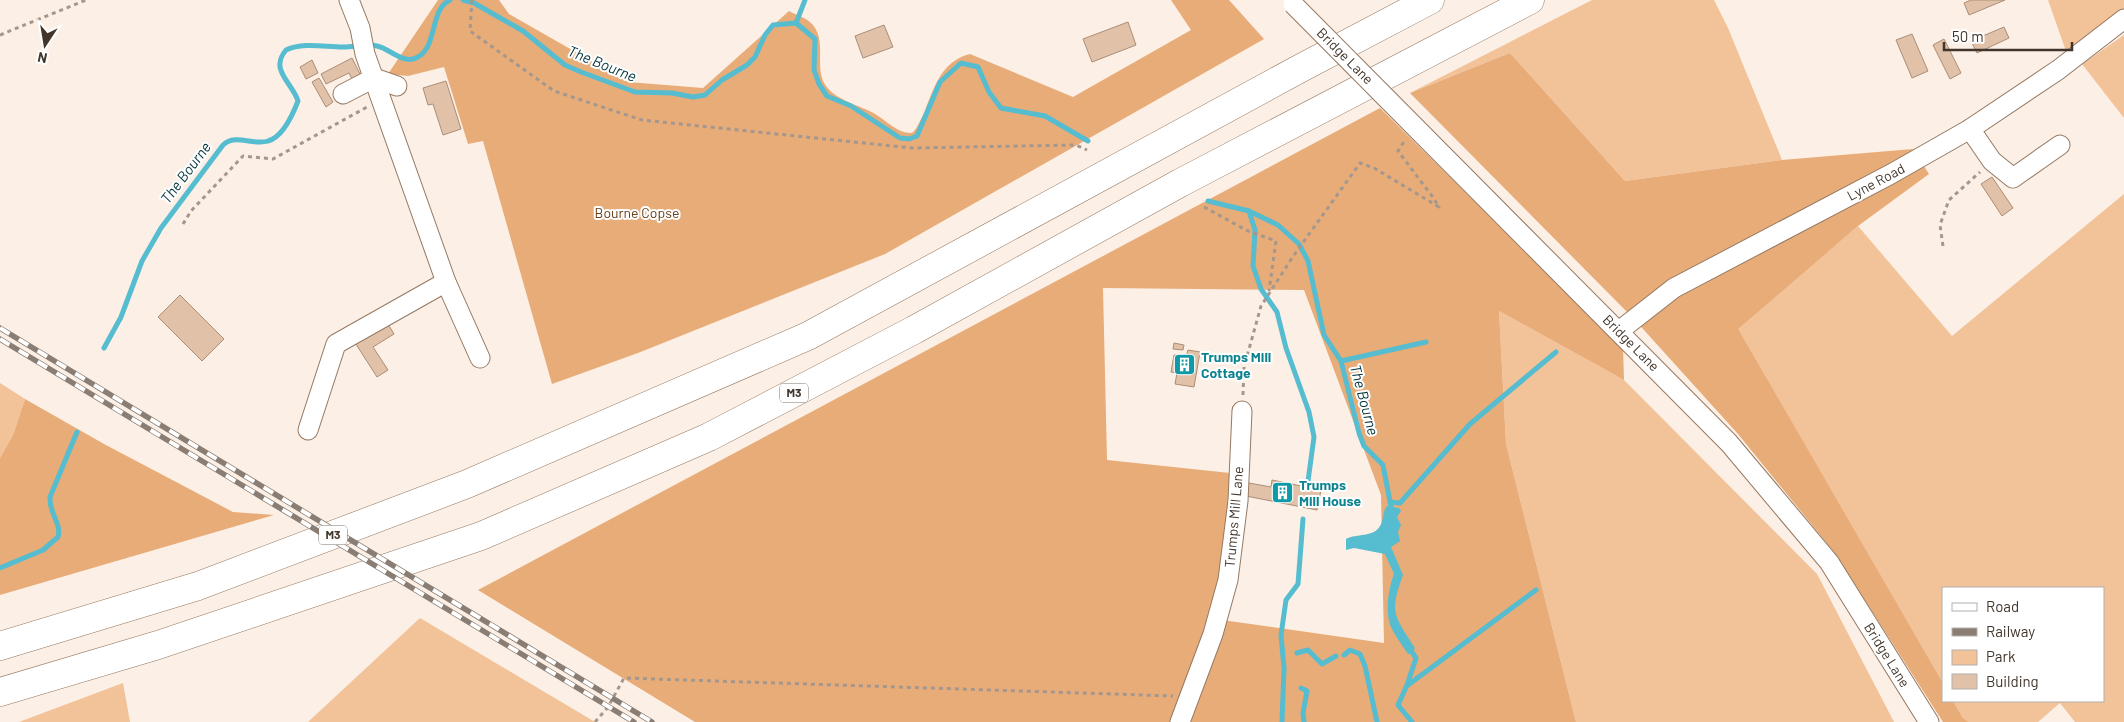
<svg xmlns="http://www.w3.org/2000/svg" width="2124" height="722" font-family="Barlow,sans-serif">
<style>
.green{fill:#f2c299}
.forest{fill:#e8ac78;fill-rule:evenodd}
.water{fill:#56bccf}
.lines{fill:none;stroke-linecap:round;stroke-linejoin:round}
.stream{stroke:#56bccf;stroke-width:5}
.building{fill:#e1c2a9;stroke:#ab8d76}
.minor-casing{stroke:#957962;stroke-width:21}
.highway-casing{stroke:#957962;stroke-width:29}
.path{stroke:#a4978d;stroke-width:3;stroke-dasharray:4 4;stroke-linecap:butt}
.minor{stroke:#fff;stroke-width:19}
.highway{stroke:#fff;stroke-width:28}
.rail-casing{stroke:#8a7e74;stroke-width:5.5}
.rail{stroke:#fff;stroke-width:4;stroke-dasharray:11;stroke-linecap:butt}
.minor-bridge-casing{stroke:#957962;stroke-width:21;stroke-linecap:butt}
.minor-bridge{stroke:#fff;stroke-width:19}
.labels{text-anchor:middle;stroke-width:4;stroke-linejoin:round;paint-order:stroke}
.shield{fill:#fff;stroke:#7b726b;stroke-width:1}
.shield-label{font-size:12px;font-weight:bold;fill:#42362c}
.street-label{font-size:14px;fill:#42362c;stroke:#fff}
.park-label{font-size:14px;fill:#68401a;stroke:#fff}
.culture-label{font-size:14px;font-weight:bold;fill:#0d838f;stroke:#fff;text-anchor:start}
.water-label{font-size:15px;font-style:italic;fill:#03363d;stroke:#fff}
</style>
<rect width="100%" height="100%" fill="#fcefe5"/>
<g class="green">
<path d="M1592,0h122l14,28 54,132 -157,21 -115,-128 -100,40z"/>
<path d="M2048,0h76v9l-57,45z"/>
<path d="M2124,35v83l-42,-54z"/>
<path d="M2124,194v528h-49l-15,-19 -22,19h-69l-6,-4 -10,-17h150v-113h-160v95l-206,-354 121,-103 94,110z"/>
<path d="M1499,311l125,69 193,194 77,148h-318l-70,-278z"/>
<path d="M0,383l25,16 -12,36 -13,23z"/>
<path d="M420,618l175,104h-287z"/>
<path d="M123,683l7,39h-111z"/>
</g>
<g class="forest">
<path d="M438,0h61l10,14 119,68 75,6 86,-77c7,4 18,7 23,13 16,17 1,44 14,62 11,15 34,19 49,28 12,7 23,20 37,19 6,-5 8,-13 12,-20 10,-25 17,-52 46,-59l103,43 118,-67 -20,-30h58l35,39 -379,215 -247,99 -86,31 -69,-243 -15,3 -24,-77 -36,9 -20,-2z"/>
<path d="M1510,53l115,128 157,-21 131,-11 16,25 -71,52 -120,103 205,354v18h10l10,17 6,4h-26l-109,-170 -96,-118 -104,-115 -224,-226z"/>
<path d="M1380,108l243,240 1,32 -125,-69 7,133 70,278h-881l-217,-132zM1103,288l201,2 77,205 3,148 -162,-23 8,-147 -123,-13z"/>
<path d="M25,399l79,45 129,68 41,3 -274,80v-137l13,-23z"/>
</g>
<path class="water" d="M1387,506l12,2 2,3 -4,6 4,8 -3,7 2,9 -9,6 12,28c-14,38 -9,40 12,73l-2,4 -5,2c-5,-8 -11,-15 -15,-23 -9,-15 -5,-41 1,-57l-9,-20 -31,-6 -8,2v-11c11,-6 27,-1 34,-13 4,-6 2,-14 7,-20z"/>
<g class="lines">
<g class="stream">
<path d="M463,0l11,3 49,28 42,34 16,7 54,20 37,1 21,4 12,-2 17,-15 25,-15 8,-8 10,-22 8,-10 23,-2"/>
<path d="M796,23l19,16 -1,31 5,14 8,12 24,10 49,32 9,1 8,-3 23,-54 21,-19 17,4 11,25 12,16 44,8 43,25"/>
<path d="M796,23l9,-23"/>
<path d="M1208,201l41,10 29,14 21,19 9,17 16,74 17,26 18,72 5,13 19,19 9,47"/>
<path d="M1249,211l6,19 -2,36 8,23 16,23 9,36 23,64 5,25 -6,44"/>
<path d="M104,348l17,-31 21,-56 19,-33 62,-83c13,-12 30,1 45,-4 15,-4 25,-27 30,-40 -6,-19 -29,-31 -12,-51 18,-8 38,-3 57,-3 12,0 22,-4 34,-1 11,2 24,16 36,13 26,-7 15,-49 37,-59"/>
<path d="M1341,361l85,-19"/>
<path d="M1390,502l10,1 70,-79 86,-72"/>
<path d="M0,568l43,-18 15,-13c4,-13 -9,-23 -8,-40l27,-65"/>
<path d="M1409,648l7,10 -9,27 -9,20 14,17"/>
<path d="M1297,653l11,-3 14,14 14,-8"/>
<path d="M1344,655l6,-5 10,4 5,12 12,56"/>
<path d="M1408,685l128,-95"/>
<path d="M1301,688l6,3 -4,22 1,9"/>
<path d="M1282,722l2,-54 -3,-33 5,-35 12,-16 5,-65"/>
</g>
</g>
<g class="building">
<path d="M1971,0h34l-36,15 -5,-12z"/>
<path d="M1128,22l8,23 -44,17 -9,-23z"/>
<path d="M884,25l9,22 -30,11 -8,-22z"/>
<path d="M2004,27l5,11 -32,15 -6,-12z"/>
<path d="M1912,34l16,37 -16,7 -16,-38z"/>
<path d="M1944,39l17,34 -11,6 -17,-34z"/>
<path d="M352,58l10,20 -8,5 -5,-10 -23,11 -5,-10z"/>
<path d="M312,60l6,13 -12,6 -6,-12z"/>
<path d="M319,78l14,24 -7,5 -14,-25z"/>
<path d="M446,81l15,48 -18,6 -10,-31 -5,1 -5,-17z"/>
<path d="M1992,177l21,31 -11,8 -21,-32z"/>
<path d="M180,295l44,44 -22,22 -44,-44z"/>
<path d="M386,321l8,13 -21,13 15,23 -11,7 -23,-36z"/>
<path d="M1174,343l10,2 -1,5 -10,-1z"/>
<path d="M1188,350l12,2 -6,35 -19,-3 2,-11 -6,-1 3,-17 12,2z"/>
<path d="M1272,480l49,10 -4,20 -71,-14 3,-13 22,4z"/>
</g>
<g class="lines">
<defs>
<g id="minor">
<path d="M349,0l11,28 5,26 81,228 34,76"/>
<path d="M343,94l31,-16 23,8"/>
<path d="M1970,129l22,32 21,17 47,-33"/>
<path d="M1422,134l307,309 100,119 100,160"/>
<path d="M1619,331l55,-43 217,-114 79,-45 88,-59 66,-51"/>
<path d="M308,430l28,-86 110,-62"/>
<path d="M1180,722l33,-88 15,-54 10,-79 4,-90"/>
</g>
<g id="highway">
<path d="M0,646l198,-60 269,-102 341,-148 493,-268 129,-68"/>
<path d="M0,692l158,-47 323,-109 228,-99 205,-107 266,-147 350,-183"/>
</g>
</defs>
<use href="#minor" class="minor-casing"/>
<use href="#highway" class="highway-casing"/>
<g class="path">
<path d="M472,0l-2,31 84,60 88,29 270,28 164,-3 11,5"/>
<path d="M0,35l86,-35"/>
<path d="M1204,207l44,24 28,10 -7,50"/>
<path d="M183,224l8,-13 52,-55 30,3 94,-52"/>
<path d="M1943,246l-3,-21 9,-25 31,-28"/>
<path d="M1243,395l1,-28 17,-61 33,-51 66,-92 14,5 65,39 -7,-11 -34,-45 7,-11"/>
<path d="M595,722l13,-15 16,-29 549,18"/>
</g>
<use href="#minor" class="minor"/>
<use href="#highway" class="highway"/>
<defs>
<g id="rail">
<path d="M0,328l652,394"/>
<path d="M0,339l634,383"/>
</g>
</defs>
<use href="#rail" class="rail-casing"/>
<use href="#rail" class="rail"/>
<defs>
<path id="minor-bridge" d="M1293,4l129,130"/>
</defs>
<use href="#minor-bridge" class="minor-bridge-casing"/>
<use href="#minor-bridge" class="minor-bridge"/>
</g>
<defs>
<symbol id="building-square" viewBox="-11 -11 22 22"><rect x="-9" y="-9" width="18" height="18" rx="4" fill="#0f9aa8" stroke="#fff"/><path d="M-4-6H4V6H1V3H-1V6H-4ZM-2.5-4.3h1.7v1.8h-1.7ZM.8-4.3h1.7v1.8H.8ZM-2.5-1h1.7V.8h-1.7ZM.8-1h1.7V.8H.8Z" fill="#fff"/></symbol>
</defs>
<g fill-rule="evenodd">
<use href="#building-square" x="1172" y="352" width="25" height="25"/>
<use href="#building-square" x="1270" y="480" width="25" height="25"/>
</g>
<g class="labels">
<g class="shield">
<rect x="780" y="383.5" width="28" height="19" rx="4"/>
<rect x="319" y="525.5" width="28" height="19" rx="4"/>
</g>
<g class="shield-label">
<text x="794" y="397">M3</text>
<text x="333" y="539">M3</text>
</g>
<g class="street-label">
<text transform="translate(1345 56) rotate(45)" y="5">Bridge Lane</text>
<text transform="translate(1876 182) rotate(-28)" y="5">Lyne Road</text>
<text transform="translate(1631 343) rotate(45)" y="5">Bridge Lane</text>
<text transform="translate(1234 517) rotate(-85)" y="5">Trumps Mill Lane</text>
<text transform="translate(1887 655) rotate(58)" y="5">Bridge Lane</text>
</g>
<g class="park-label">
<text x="637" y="218">Bourne Copse</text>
</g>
<g class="culture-label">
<text x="1201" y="362">Trumps Mill<tspan x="1201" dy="16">Cottage</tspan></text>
<text x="1299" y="490">Trumps<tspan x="1299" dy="16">Mill House</tspan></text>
</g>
<g class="water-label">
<text transform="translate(602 64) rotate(22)" y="5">The Bourne</text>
<text transform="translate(186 173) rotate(-53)" y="5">The Bourne</text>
<text transform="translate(1364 400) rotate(75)" y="5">The Bourne</text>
</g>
</g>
<rect x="1942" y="587" width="162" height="115" fill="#ffffff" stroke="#b3afab"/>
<rect x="1952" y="603" width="25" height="8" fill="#ffffff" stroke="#b3afab"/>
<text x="1986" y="612" font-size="15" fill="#42362c">Road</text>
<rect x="1952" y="628" width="25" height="8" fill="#8a7e74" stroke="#b3afab"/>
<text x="1986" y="637" font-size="15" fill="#42362c">Railway</text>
<rect x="1952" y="650" width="25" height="15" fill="#f2c299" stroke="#b3afab"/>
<text x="1986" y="662" font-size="15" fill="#42362c">Park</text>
<rect x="1952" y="674" width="25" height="15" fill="#e1c2a9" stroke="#b3afab"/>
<text x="1986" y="687" font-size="15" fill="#42362c">Building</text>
<g transform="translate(45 45) rotate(192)" stroke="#ffffff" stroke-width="4" paint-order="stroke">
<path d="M0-4L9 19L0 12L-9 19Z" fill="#42362c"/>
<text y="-8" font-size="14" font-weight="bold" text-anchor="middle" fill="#42362c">N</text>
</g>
<path d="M1944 42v8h128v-8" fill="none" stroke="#42362c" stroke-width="2.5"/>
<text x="1952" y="42" font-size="15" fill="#42362c" stroke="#ffffff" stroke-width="4" paint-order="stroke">50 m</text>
</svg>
